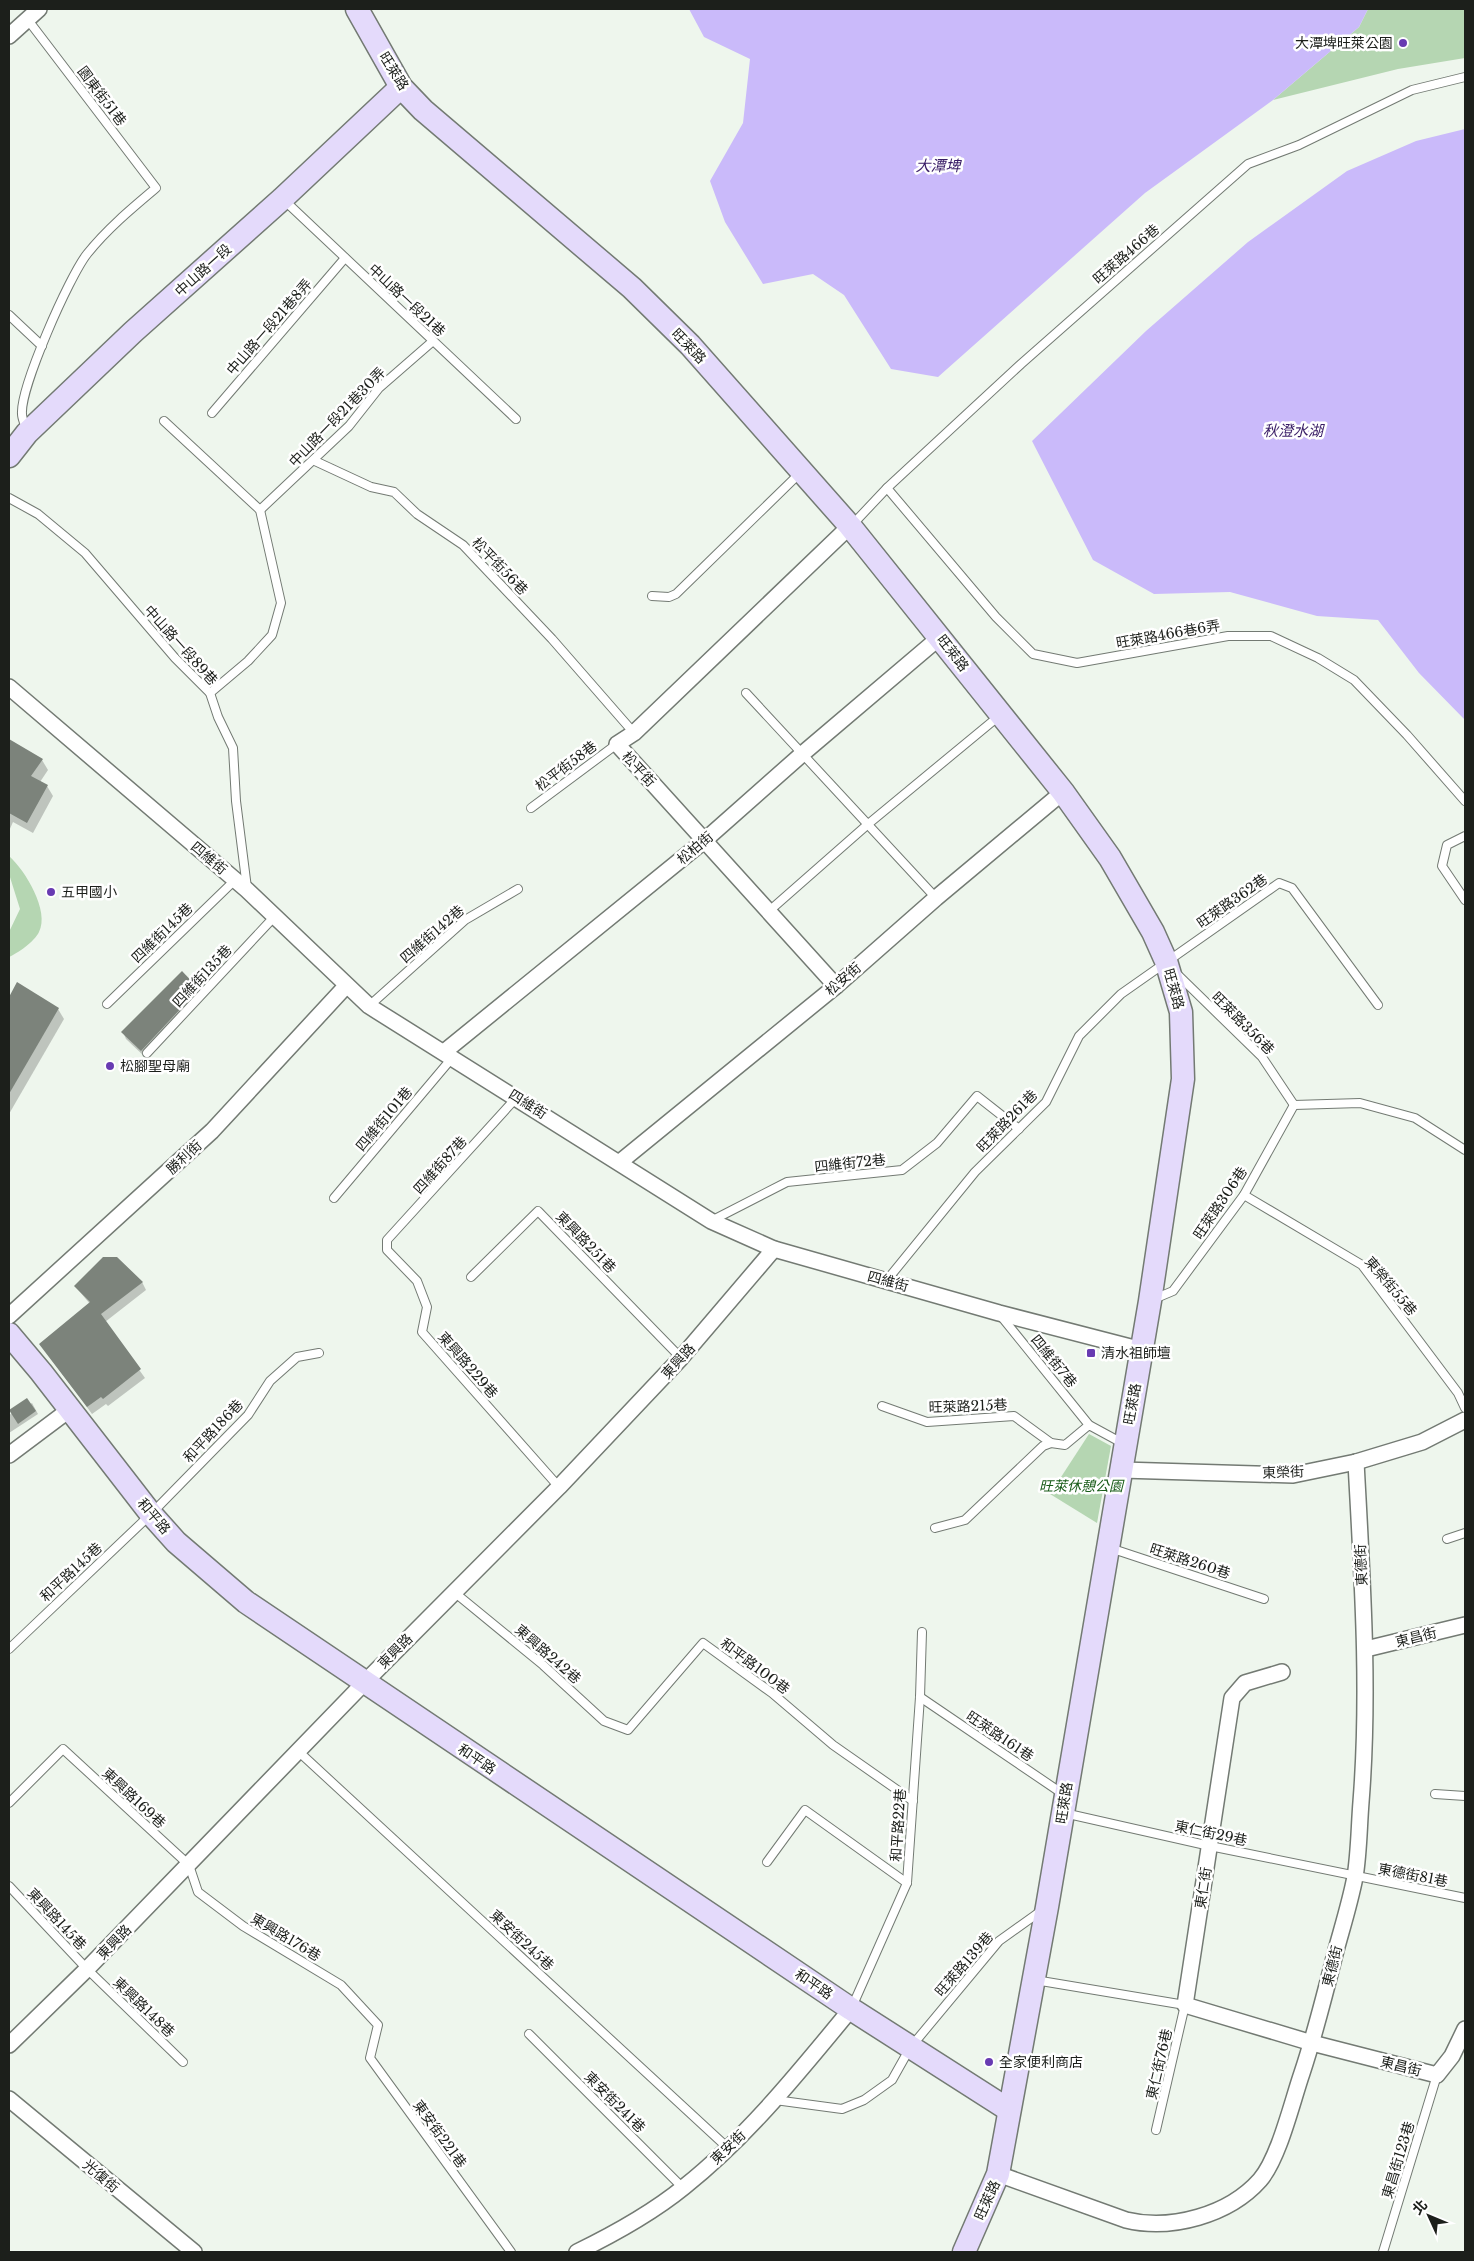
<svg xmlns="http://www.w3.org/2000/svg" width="1474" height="2261" font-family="'Libre Baskerville','Noto Sans TC',serif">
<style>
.green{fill:#b5d6b2}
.water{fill:#cabafa}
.shadow{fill:#0003}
.building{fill:#7c837b}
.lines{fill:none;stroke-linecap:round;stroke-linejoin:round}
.lane-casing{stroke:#737a73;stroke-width:10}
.street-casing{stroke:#737a73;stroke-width:18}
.secondary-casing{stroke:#737a73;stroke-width:25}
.lane{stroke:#fff;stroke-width:8}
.street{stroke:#fff;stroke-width:15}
.secondary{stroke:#e4dafb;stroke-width:22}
.poi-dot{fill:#683bb2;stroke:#fff;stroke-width:2}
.labels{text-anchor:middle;stroke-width:5;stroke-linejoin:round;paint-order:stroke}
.poi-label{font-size:14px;fill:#1c1f1b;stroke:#fff;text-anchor:start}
.street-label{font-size:14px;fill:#1c1f1b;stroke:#fff}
.park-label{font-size:14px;font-style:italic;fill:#185b18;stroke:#fff}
.water-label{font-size:15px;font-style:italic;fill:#381c65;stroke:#fff}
</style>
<rect width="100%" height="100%" fill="#eef6ed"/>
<g class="green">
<path d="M1368,9h97v49l-67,11 -125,31 86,-73z"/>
<path d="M9,856c16,14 41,55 30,76 -5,10 -21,21 -30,25v-25l11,-23 -11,-35z"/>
<path d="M1089,1434l22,12 -14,77 -47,-29z"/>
</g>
<g class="water">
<path d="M689,9h679l-9,18 -86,73 -128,93 -207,184 -47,-8 -47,-74 -31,-21 -50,10 -38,-62 -15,-41 33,-58 7,-64 -46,-22z"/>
<path d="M1465,129v591l-46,-47 -41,-53 -61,-4 -87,-24 -76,2 -61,-34 -61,-119 114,-110 102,-89 99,-71 69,-30z"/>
</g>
<g class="shadow">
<path d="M9,740l33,20 6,10 -8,12 7,4 6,10 -20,37 -20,-11 -4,9z"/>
<path d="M17,984l41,25 6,10 -55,95v-114z"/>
<path d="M198,989l4,7 -57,61 -19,-18 -3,-7z"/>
<path d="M142,1282l4,8 -41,32 40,56 -37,28 -2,-2 -14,10 -52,-70 50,-40 -15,-18z"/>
<path d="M32,1403l6,11 -29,19v-18z"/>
</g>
<g class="building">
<path d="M9,739l34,20 -12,17 17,9 -21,38 -18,-10z"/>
<path d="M182,971l17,18 -58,62 -20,-19z"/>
<path d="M17,982l42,26 -50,86v-97z"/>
<path d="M103,1257h14l26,25 -42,32 40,55 -38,30 -2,-2 -14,10 -48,-63 51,-42 -16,-16z"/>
<path d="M27,1398l9,13 -18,13 -9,-14z"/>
</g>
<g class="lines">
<defs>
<g id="lane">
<path d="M284,200l232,219"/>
<path d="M9,315l33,31"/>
<path d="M212,413l133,-155"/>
<path d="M164,421l96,89 21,93 -9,32 -24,26 -38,32"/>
<path d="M26,429c-1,-5 -4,-10 -4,-15 -2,-26 47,-137 65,-160 20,-25 44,-45 69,-66l-128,-168"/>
<path d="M315,461l56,26 23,5 23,22 46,31 89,94 82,94"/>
<path d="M887,488l109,129 37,37 44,9 151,-27h43l47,22 36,22 53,55 58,66"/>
<path d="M9,498l29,16 47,39 90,105 35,35 8,24 15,31 3,53 11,87"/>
<path d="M260,510l89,-84 30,-38 54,-47"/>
<path d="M853,524l34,-36 134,-124 227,-200 51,-19 113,-55 53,-13"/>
<path d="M652,596l17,1 7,-3 124,-121"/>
<path d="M746,693l190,205"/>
<path d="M531,808l86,-64"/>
<path d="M1465,836l-18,9 -5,21 23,34"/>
<path d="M768,912l99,-87 132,-109"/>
<path d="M1177,974l85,83 32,48 66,-2 55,15 50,32"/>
<path d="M107,1004l128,-124"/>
<path d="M369,1006l96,-86 53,-31"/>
<path d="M147,1053l128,-137"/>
<path d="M517,1097l-130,143v10l30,31 10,26 -5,25 137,155"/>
<path d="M1244,1195l118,70 96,128 7,15"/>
<path d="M334,1198l118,-140"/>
<path d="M711,1221l76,-39 115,-12 35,-27 40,-47 42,33"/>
<path d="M471,1277l67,-66 143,147"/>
<path d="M887,1280l88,-108 71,-70 33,-66 42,-42 158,-111 13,5 86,117"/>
<path d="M1154,1299l19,-8 71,-96 50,-90"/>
<path d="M1001,1316l88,109"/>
<path d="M882,1406l45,16 87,-6 37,27 14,2 24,-20 35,19"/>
<path d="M935,1528l30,-8 78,-74 8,-3"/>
<path d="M1447,1539l18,-6"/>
<path d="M1110,1548l154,51"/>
<path d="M454,1592l89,73 61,56 24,9 75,-87 69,50 61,52 80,56"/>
<path d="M9,1649l142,-135 97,-99 22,-34 27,-24 22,-4"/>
<path d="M920,1697l143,97"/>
<path d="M298,1751l431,398"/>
<path d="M1435,1794l30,2"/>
<path d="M9,1803l54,-54 126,116 9,27 45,34 98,59 37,40 -8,33 141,194"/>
<path d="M1064,1813l146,33 255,52"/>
<path d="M767,1862l38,-52 102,73"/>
<path d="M9,1886l78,83 96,93"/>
<path d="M1035,1980l150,25 -29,125"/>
<path d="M852,2007l55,-124 13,-186 2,-65"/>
<path d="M529,2034l154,154"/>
<path d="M775,2100l67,9 22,-9 28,-20 18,-32 89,-107 42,-30"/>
<path d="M1383,2252l54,-177"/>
</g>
<g id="street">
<path d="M9,36l30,-27"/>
<path d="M9,687l238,203 122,116 342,215 63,28 225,64 143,37"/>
<path d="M836,986l-219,-242 17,-11 216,-207"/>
<path d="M444,1052l261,-212 96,-85 139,-118"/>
<path d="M620,1162l216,-176 100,-88 127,-106"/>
<path d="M9,1316l203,-185 134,-145"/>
<path d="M9,1455l60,-45"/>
<path d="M1122,1470l171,5 63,-13 66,-20 43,-22"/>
<path d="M1366,1649l99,-24"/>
<path d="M1282,1672l-37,11 -13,15 -47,307 127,38 125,32 15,-19 13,-27"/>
<path d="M9,2045l78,-76 277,-286 195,-196 122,-129 93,-109"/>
<path d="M9,2099l185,153"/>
<path d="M998,2174l128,46c45,11 103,-5 134,-40 19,-22 32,-78 42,-107 13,-39 23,-79 33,-119 7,-26 15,-51 20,-77 4,-24 4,-50 6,-75 9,-113 1,-226 -5,-340"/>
<path d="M577,2252c37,-18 75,-39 107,-65 64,-51 115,-115 167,-178"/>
</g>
<g id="secondary">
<path d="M357,9l44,78 22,23 209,178 58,57 160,181 213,266 47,66 43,74 13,29 15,51 2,67 -33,222 -103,606 -49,267 -34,78"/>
<path d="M9,456l18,-23 106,-101 149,-133 119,-112"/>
<path d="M9,1334l32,38 110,142 25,28 70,60 605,407 158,101"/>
</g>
</defs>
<use href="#lane" class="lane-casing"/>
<use href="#street" class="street-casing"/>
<use href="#secondary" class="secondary-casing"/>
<use href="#lane" class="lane"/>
<use href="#street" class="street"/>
<use href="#secondary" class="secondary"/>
</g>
<g class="poi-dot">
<circle cx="1403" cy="43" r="5"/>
<circle cx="51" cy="892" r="5"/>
<circle cx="110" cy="1066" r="5"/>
<rect x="1086" y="1348" width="10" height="10" rx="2.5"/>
<circle cx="989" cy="2062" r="5"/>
</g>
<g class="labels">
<g class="poi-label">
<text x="1393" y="48" text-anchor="end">大潭埤旺萊公園</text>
<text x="61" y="897">五甲國小</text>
<text x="120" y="1071">松腳聖母廟</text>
<text x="1101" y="1358">清水祖師壇</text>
<text x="999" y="2067">全家便利商店</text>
</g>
<g class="street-label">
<text transform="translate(394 71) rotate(58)" y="5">旺萊路</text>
<text transform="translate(102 96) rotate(53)" y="5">園東街51巷</text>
<text transform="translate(1126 254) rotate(-41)" y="5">旺萊路466巷</text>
<text transform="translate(203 270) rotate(-42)" y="5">中山路一段</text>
<text transform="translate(407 300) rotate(43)" y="5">中山路一段21巷</text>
<text transform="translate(269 327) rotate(-49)" y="5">中山路一段21巷8弄</text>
<text transform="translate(689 346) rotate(46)" y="5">旺萊路</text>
<text transform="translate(337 417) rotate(-46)" y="5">中山路一段21巷30弄</text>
<text transform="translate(500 566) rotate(46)" y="5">松平街56巷</text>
<text transform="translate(1168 634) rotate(-10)" y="5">旺萊路466巷6弄</text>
<text transform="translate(181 645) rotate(48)" y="5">中山路一段89巷</text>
<text transform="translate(953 653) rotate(52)" y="5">旺萊路</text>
<text transform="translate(566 766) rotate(-37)" y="5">松平街58巷</text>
<text transform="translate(639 769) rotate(47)" y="5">松平街</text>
<text transform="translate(695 848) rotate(-40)" y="5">松柏街</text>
<text transform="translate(209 858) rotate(40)" y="5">四維街</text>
<text transform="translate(1232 901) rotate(-35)" y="5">旺萊路362巷</text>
<text transform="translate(162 933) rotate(-44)" y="5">四維街145巷</text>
<text transform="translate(432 934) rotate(-41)" y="5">四維街142巷</text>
<text transform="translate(202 976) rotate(-47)" y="5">四維街135巷</text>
<text transform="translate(843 979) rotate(-41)" y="5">松安街</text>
<text transform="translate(1174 989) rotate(74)" y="5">旺萊路</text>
<text transform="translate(1243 1023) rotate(45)" y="5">旺萊路356巷</text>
<text transform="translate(528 1104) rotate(32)" y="5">四維街</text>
<text transform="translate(384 1119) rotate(-50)" y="5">四維街101巷</text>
<text transform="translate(1007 1121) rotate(-46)" y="5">旺萊路261巷</text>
<text transform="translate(184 1157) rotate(-43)" y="5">勝利街</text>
<text transform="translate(850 1163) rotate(-6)" y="5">四維街72巷</text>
<text transform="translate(440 1165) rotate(-48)" y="5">四維街87巷</text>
<text transform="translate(1220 1203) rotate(-56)" y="5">旺萊路306巷</text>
<text transform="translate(586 1242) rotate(46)" y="5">東興路251巷</text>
<text transform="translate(888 1281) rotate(15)" y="5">四維街</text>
<text transform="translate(1391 1286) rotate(50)" y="5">東榮街55巷</text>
<text transform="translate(678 1361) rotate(-48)" y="5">東興路</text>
<text transform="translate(1054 1361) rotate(51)" y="5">四維街7巷</text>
<text transform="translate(468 1365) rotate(49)" y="5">東興路229巷</text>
<text transform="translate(1132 1404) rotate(-80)" y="5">旺萊路</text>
<text transform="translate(968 1406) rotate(-2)" y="5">旺萊路215巷</text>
<text transform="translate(213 1431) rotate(-47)" y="5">和平路186巷</text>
<text transform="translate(1283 1472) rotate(-2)" y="5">東榮街</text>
<text transform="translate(154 1516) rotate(50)" y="5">和平路</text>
<text transform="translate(1190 1561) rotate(18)" y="5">旺萊路260巷</text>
<text transform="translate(1361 1565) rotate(-93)" y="5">東德街</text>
<text transform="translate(71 1572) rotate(-43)" y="5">和平路145巷</text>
<text transform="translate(1416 1637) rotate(-14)" y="5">東昌街</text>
<text transform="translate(395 1651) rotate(-45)" y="5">東興路</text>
<text transform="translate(548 1654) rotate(41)" y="5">東興路242巷</text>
<text transform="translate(755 1666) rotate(37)" y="5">和平路100巷</text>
<text transform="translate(1000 1736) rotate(34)" y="5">旺萊路161巷</text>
<text transform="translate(477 1759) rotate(34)" y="5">和平路</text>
<text transform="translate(134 1798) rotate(43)" y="5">東興路169巷</text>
<text transform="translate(1064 1803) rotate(-81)" y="5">旺萊路</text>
<text transform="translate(898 1825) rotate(-86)" y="5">和平路22巷</text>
<text transform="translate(1211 1833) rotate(12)" y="5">東仁街29巷</text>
<text transform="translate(1413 1875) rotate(11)" y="5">東德街81巷</text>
<text transform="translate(1203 1888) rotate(-81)" y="5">東仁街</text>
<text transform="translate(57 1919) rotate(47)" y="5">東興路145巷</text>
<text transform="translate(286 1937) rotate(31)" y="5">東興路176巷</text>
<text transform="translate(522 1940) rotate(43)" y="5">東安街245巷</text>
<text transform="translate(114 1942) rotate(-46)" y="5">東興路</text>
<text transform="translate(964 1964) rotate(-49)" y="5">旺萊路139巷</text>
<text transform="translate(1332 1966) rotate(-76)" y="5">東德街</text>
<text transform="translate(814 1984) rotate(34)" y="5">和平路</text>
<text transform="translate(144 2007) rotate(44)" y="5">東興路148巷</text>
<text transform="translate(1159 2064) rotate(-77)" y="5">東仁街76巷</text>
<text transform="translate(1401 2066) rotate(14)" y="5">東昌街</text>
<text transform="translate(615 2102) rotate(45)" y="5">東安街241巷</text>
<text transform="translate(440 2134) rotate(54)" y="5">東安街221巷</text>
<text transform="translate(728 2147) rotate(-44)" y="5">東安街</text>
<text transform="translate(1398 2160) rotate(-73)" y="5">東昌街123巷</text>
<text transform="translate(101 2176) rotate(40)" y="5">光復街</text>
<text transform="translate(987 2200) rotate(-66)" y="5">旺萊路</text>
</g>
<g class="park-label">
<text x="1081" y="1491">旺萊休憩公園</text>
</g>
<g class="water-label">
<text x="938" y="171">大潭埤</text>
<text x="1293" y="436">秋澄水湖</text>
</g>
</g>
<rect width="1474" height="2261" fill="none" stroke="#1c1f1b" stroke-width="20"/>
<g transform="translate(1429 2216) rotate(314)" stroke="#ffffff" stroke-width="4" paint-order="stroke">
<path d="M0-4L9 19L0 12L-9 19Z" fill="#1c1f1b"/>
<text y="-8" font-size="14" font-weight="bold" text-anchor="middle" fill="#1c1f1b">北</text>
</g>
</svg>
